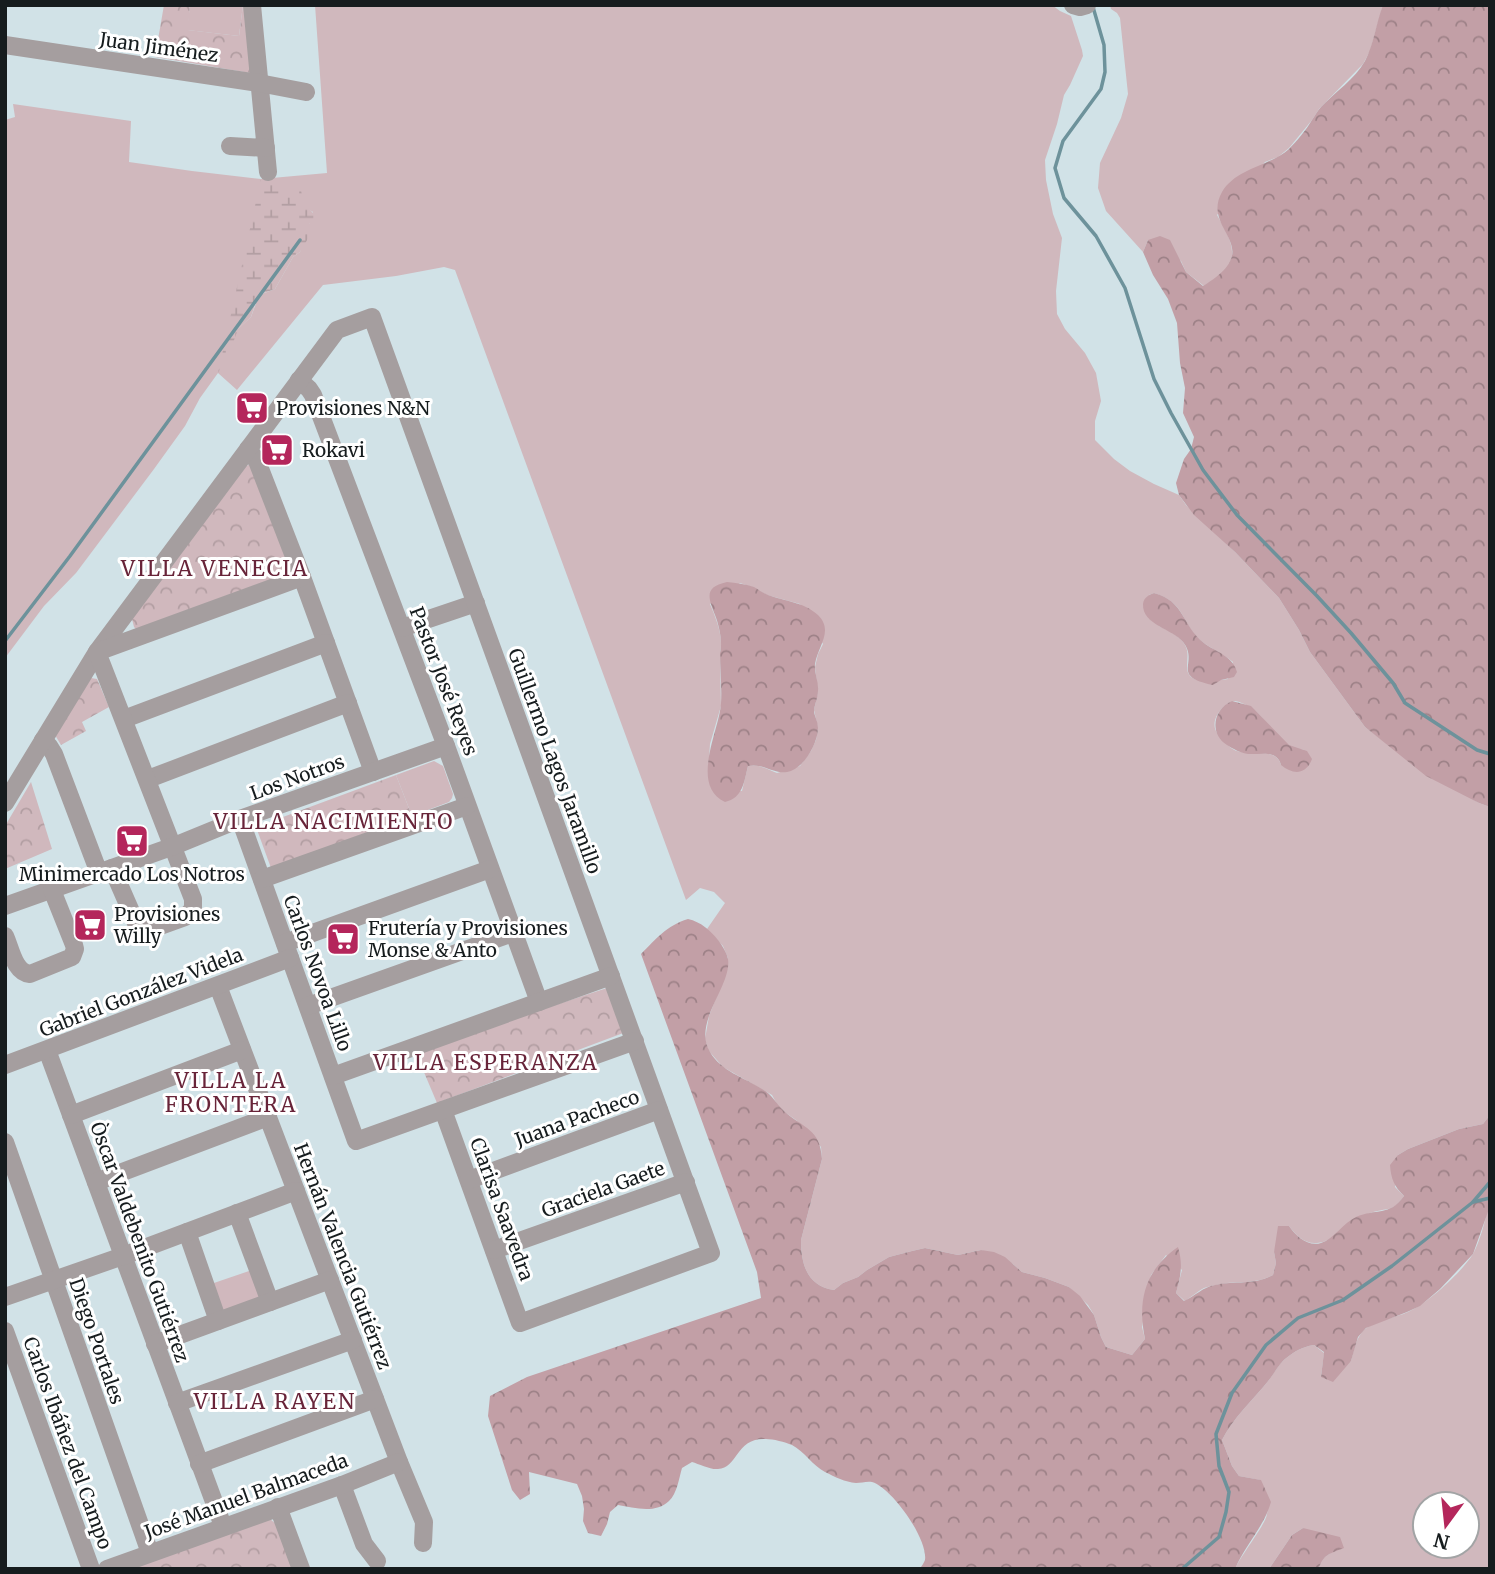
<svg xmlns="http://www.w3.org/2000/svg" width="1495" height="1574" font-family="Merriweather,serif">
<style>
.grass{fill:#d0b8bd;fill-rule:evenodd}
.forest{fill:url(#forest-crowns)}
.wetland{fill:url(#wetland-marsh)}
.park{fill:url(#park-crowns)}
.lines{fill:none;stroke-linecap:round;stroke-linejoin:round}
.stream{stroke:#6d929b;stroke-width:3.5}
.minor{stroke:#a59e9f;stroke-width:18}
.labels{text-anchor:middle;stroke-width:6;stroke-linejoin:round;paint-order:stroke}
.street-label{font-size:19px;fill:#161c1e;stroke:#fff}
.poi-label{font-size:19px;fill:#161c1e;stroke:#fff;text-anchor:start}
.neighbourhood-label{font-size:21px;letter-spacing:2px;fill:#682439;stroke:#fff}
</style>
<defs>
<pattern id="forest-crowns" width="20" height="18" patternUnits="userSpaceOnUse" patternTransform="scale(1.75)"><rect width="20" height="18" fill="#c29fa6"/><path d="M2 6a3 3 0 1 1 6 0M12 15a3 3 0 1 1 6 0" fill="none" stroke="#9d8187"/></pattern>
<pattern id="wetland-marsh" width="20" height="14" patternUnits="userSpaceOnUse" patternTransform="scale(1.75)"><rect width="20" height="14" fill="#d0b8bd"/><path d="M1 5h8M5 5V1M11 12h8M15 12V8" fill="none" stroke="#b29ea2"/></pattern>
<pattern id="park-crowns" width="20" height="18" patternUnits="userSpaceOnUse" patternTransform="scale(1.75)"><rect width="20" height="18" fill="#d0b8bd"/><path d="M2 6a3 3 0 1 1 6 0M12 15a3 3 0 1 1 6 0" fill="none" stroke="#b29ea2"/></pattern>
</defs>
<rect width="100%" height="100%" fill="#d1e2e7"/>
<g class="grass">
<path d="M190,5h53l-4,31 -52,-6z"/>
<path d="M315,5h737l8,6 11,5 11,34 1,6 -13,29 -6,10 -7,29 -12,36 1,20 7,34 9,24 -6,53 1,23 8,15 20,24 11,20 5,28 -6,20v19l19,19 16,12 24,13 25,11 7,10 49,47 44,46 20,32 11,22 55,75 42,32 72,44 11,4v308l-7,9 -24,5 -51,20 -10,6 -3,32 9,9c-12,17 -16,11 -34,17 -17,5 -35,29 -53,30 -13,1 -21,-8 -28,-17l-15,26 2,11 -3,12c-19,9 -27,6 -46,8 -7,1 -17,3 -23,5 -6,3 -13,9 -19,13l-9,-8 6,-23 -16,-15 -15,20 -9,52 3,12 -13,16 -26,-8 -5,-10 -7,-22 -6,-10 -19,-18 -24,-9 -23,-6 -9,-8 -32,-14 -23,5 -33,-7 -13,3 -23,6 -22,13 -9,7 -15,6 -9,7c-27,-4 -33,-26 -33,-50l21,-81 -1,-12 -25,-27 -10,-7 -8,-7 -6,-11 -49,-28 -15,-17 -3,-11 4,-23 18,-46 1,-12 -5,-12 -16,-17 18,-26 -11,-11 -14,-4 -14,12 -231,-630 -11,-3 -48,9 -73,9 -86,105 -19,-17 -18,25 -15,28 -31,43 -78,104 -32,33 -39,52v-538l10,-3 -2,-13 118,17 -2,41 63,9 69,8 66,-6zM302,199l4,9 7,4 -13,40 -7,5 -18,32 -16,6 -8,22 -13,12zM740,583l12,4 15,8 33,9 23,40 -5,10 -3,13 3,25 -4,18 4,18 -2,12 -5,11 -11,15 -23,7c-10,-4 -18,-9 -29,-7l-6,25 -31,-4 -3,-13 2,-30 11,-38 -1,-53c4,-15 -4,-35 -10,-49zM1154,593c32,10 26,28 46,47 10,8 23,14 33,22l-5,17c-14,2 -41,7 -41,-12 0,-8 2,-15 -2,-22 -6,-10 -16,-14 -26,-19l-10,-31zM1235,701c28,6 32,30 53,44 5,3 11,4 16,5l-23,15c-5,-20 -35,-6 -50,-17 -4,-4 -13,-12 -15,-17 -6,-12 8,-29 19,-30z"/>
<path d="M1110,5h273l-13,46 -7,13 -44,45 -7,11 -23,28 -11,9 -13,5 -48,53c10,18 25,40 6,58 -5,5 -13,9 -19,13l-18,-14 -5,-11 -33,-21 -5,12 -37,-41 -8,-23 2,-25 21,-45 7,-24 -8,-76 -3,-5 -6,-4z"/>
<path d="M434,761l9,5 10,28 -1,4 -3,4 -37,14 -16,-41z"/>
<path d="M1488,1207h2v362h-171l2,-9 11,-8 -29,-24 -11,7 -23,34h-34c6,-14 31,-45 32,-55 2,-7 -5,-26 -7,-34l-21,-4 -7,-10 -10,-26c11,-22 31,-40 47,-60 5,-7 10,-16 16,-21 10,-8 17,-12 29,-14l10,8 -3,24 30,-16c3,-11 5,-22 12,-30 10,-10 32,-13 45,-19 20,-9 53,-39 65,-58 7,-13 12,-32 15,-47zM1425,1504h42v42h-42z"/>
<path d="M252,1270l11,30 -41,14 -11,-30z"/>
</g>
<g class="forest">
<path d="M1383,5h107v802l-11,-4 -53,-27 -61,-49 -55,-75 -11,-22 -20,-32 -44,-46 -41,-37 -15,-20 -3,-12 8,-24 7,-10 3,-12 -11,-24 2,-25 -5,-25 -3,-40 -9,-24 -15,-24 -10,-23 5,-12 12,-4 10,4 16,32 17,14c66,-40 -3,-55 19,-94 14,-24 48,-26 67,-43 8,-8 17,-19 23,-29 3,-4 5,-9 9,-13 14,-15 34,-28 44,-46 9,-17 11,-38 18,-56z"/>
<path d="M727,582c9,1 18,2 27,5 5,3 9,6 14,8 16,6 36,7 50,20 16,16 0,31 -3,49 -1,9 4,18 3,27 0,7 -4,14 -4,21 1,5 4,10 4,16 0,12 -9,30 -19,38 -19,16 -32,-4 -51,0 -4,16 -5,32 -23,36 -36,-17 -5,-73 -4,-99 1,-16 -1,-34 -1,-50 3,-11 -1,-28 -5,-38 -7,-18 -11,-28 12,-33z"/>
<path d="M1154,593c31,8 28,33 50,50 12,9 29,13 33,29l-3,5 -13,3 -8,5c-44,-9 -13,-22 -30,-43 -10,-13 -41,-17 -40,-38 1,-7 6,-9 11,-11z"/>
<path d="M1232,701l19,5 38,39 18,6 5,8c-6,16 -19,16 -31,6 -4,-16 -21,-10 -33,-11 -7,-1 -15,-5 -21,-9 -18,-11 -14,-36 5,-44z"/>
<path d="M688,919c13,3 22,11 30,21 4,5 9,13 10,19 4,27 -36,63 -18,93 11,19 33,25 52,37 11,6 13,14 22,22 20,18 36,17 38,48l-21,81c0,24 6,46 33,50l9,-7 15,-6 9,-7 22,-13 23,-6 13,-3 33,7 23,-5 13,2 11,5 17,15 23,6 24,9 11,9 14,19 7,22 5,10 26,8 13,-16c-8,-39 0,-69 33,-92 5,17 3,29 -2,46l8,8c11,-5 19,-14 31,-16 21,-5 37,1 58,-10l3,-12 -2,-11 4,-26h11c7,10 19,21 32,17 13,-4 22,-20 35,-26 20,-9 33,0 48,-21 -10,-10 -13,-17 -14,-31l8,-10 10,-6 51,-20 24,-5 7,-9v91l-17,48 -33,35 -20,17 -13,6 -41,16 -8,9 -7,24 -18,21 -12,-5 3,-25 -10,-7c-12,2 -19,6 -29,14 -6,5 -11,15 -16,21 -16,20 -36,38 -47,60l10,26 7,10 22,4 10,22c-7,25 -26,43 -36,67h-315c2,-4 4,-6 5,-9 3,-21 -33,-72 -53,-78 -5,-1 -11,1 -16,1 -11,-1 -21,-6 -31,-11 -12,-6 -21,-21 -33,-27 -7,-3 -19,-6 -26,-6 -30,-2 -28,29 -48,30 -7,1 -19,-5 -26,-7l-10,6c-3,10 -5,26 -13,33 -13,13 -35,7 -51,4l-8,7 -3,12 -6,12 -13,-3 -5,-12 1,-12 -2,-13 -5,-12 -48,-12 1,22 -10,6 -8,-10 -24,-74 2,-20 37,-19 234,-79 -4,-26 -116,-318c16,-16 25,-28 47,-35z"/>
<path d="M1303,1528l37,9 4,11c-13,5 -22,7 -25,21h-50l23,-34z"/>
</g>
<path class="wetland" d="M261,179l40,11c3,19 7,15 16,28l-8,6 1,11 -10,17 -7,5 -18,32 -17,6 -7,22 -13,12 -5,14 -15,30z"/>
<g class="park">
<path d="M164,5h26l-2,25 51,6 4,-31h5l8,69 -101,-17z"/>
<path d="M251,464l39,104 -4,6 -150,55 -2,-2 -2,-8 114,-153z"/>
<path d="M91,678l6,1 12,28 -27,15 4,9 -25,14 -6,-10z"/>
<path d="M396,775l16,41 -141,52 -15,-41z"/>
<path d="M31,782l21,67 -47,20v-43z"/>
<path d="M610,987l16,45 -189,71 -22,-52z"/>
<path d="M270,1519l6,5 17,45h-168z"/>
</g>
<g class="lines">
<g class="stream">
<path d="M1093,7l11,38 1,27 -4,17 -38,52 -8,27 9,30 32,38 29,52 29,91 17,34 32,57 34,45 80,81 34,37 42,50 12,20 72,47 13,4"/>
<path d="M5,641l65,-85 230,-316"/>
<path d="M1473,1202l17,-20"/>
<path d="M1182,1569l37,-32 7,-25 3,-20 -10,-26 -3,-32 16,-41 34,-48 32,-27 45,-18 49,-34 81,-64 17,-4"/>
</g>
<g class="minor">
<path d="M252,5l16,167"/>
<path d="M1073,5l7,2 7,-2"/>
<path d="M5,45l254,38 47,9"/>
<path d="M230,146l36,2"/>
<path d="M299,380l10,9 4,6 133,351 93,256"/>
<path d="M248,449l9,12 45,116 71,195"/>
<path d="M402,628l74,-25"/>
<path d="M124,719l202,-76"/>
<path d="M43,740l6,6 5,8 45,119"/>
<path d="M148,779l200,-76"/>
<path d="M5,803l92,-151 240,-322 35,-13 339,936 -191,70 -77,-213"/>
<path d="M240,819l116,322 279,-100"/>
<path d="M112,868l24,55 5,6 8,1 36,-13 8,-8v-10l-96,-247 205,-75"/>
<path d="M262,879l205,-73"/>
<path d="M5,906l169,-60 66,-27 206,-73"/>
<path d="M5,936c6,13 9,36 25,38l42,-17 3,-8 -1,-4 -22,-55"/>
<path d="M285,943l205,-74"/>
<path d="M218,986l181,476 25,60 -1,21"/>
<path d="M308,1006l205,-73"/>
<path d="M47,1050l176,476"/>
<path d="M5,1065l285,-107"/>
<path d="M333,1076l278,-100"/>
<path d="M71,1115l171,-65"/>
<path d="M5,1142l145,411"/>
<path d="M469,1180l190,-70"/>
<path d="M96,1182l172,-65"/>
<path d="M237,1213l33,89"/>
<path d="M187,1232l31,89"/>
<path d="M494,1250l192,-68"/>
<path d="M5,1297l118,-41 173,-65"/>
<path d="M5,1331l86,238"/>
<path d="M155,1344l175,-64"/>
<path d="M177,1403l176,-63"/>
<path d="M199,1464l176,-65"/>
<path d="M342,1485l22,59 13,17"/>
<path d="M278,1507l23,62"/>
<path d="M107,1569l235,-84 57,-23"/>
</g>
</g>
<defs>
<symbol id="supermarket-square" viewBox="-11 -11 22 22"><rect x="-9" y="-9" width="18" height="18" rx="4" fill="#b4265b" stroke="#fff"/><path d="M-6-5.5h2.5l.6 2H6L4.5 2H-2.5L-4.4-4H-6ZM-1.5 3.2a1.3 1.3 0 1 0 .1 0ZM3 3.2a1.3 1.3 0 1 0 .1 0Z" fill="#fff"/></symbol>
</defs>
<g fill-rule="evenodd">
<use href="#supermarket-square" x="233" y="389" width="38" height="38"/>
<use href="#supermarket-square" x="258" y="431" width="38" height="38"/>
<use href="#supermarket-square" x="113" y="822" width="38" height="38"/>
<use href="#supermarket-square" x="71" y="906" width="38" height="38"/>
<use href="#supermarket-square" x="324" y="920" width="38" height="38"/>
</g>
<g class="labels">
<g class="street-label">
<text transform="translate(159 47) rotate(8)" y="7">Juan Jiménez</text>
<text transform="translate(444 681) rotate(69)" y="7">Pastor José Reyes</text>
<text transform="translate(555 761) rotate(70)" y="7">Guillermo Lagos Jaramillo</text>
<text transform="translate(297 777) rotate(-20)" y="7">Los Notros</text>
<text transform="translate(318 973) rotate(70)" y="7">Carlos Novoa Lillo</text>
<text transform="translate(141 992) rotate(-21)" y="7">Gabriel González Videla</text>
<text transform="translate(577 1118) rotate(-20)" y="7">Juana Pacheco</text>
<text transform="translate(603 1189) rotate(-20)" y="7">Graciela Gaete</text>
<text transform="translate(502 1209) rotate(70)" y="7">Clarisa Saavedra</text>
<text transform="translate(140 1242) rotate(70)" y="7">Òscar Valdebenito Gutiérrez</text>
<text transform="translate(343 1256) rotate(69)" y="7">Hernán Valencia Gutiérrez</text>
<text transform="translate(97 1341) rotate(71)" y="7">Diego Portales</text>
<text transform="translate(68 1443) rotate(70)" y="7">Carlos Ibáñez del Campo</text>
<text transform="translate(246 1496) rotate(-20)" y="7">José Manuel Balmaceda</text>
</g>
<g class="poi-label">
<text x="276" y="415">Provisiones N&amp;N</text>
<text x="302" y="457">Rokavi</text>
<text x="132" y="881" text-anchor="middle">Minimercado Los Notros</text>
<text x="114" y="921">Provisiones<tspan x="114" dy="22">Willy</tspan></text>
<text x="368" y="935">Frutería y Provisiones<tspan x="368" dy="22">Monse &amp; Anto</tspan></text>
</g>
<g class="neighbourhood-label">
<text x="215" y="576">VILLA VENECIA</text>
<text x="334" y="829">VILLA NACIMIENTO</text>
<text x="486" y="1070">VILLA ESPERANZA</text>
<text x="231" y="1088">VILLA LA<tspan x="231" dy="24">FRONTERA</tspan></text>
<text x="275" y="1409">VILLA RAYEN</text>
</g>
</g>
<rect width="1495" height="1574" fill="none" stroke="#161c1e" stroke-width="14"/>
<g transform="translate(1446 1525) rotate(195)"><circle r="33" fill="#ffffff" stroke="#a2a4a5" stroke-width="2"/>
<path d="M0-5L12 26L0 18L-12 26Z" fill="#b4265b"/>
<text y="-10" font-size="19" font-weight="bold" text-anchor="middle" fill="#161c1e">N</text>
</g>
</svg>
